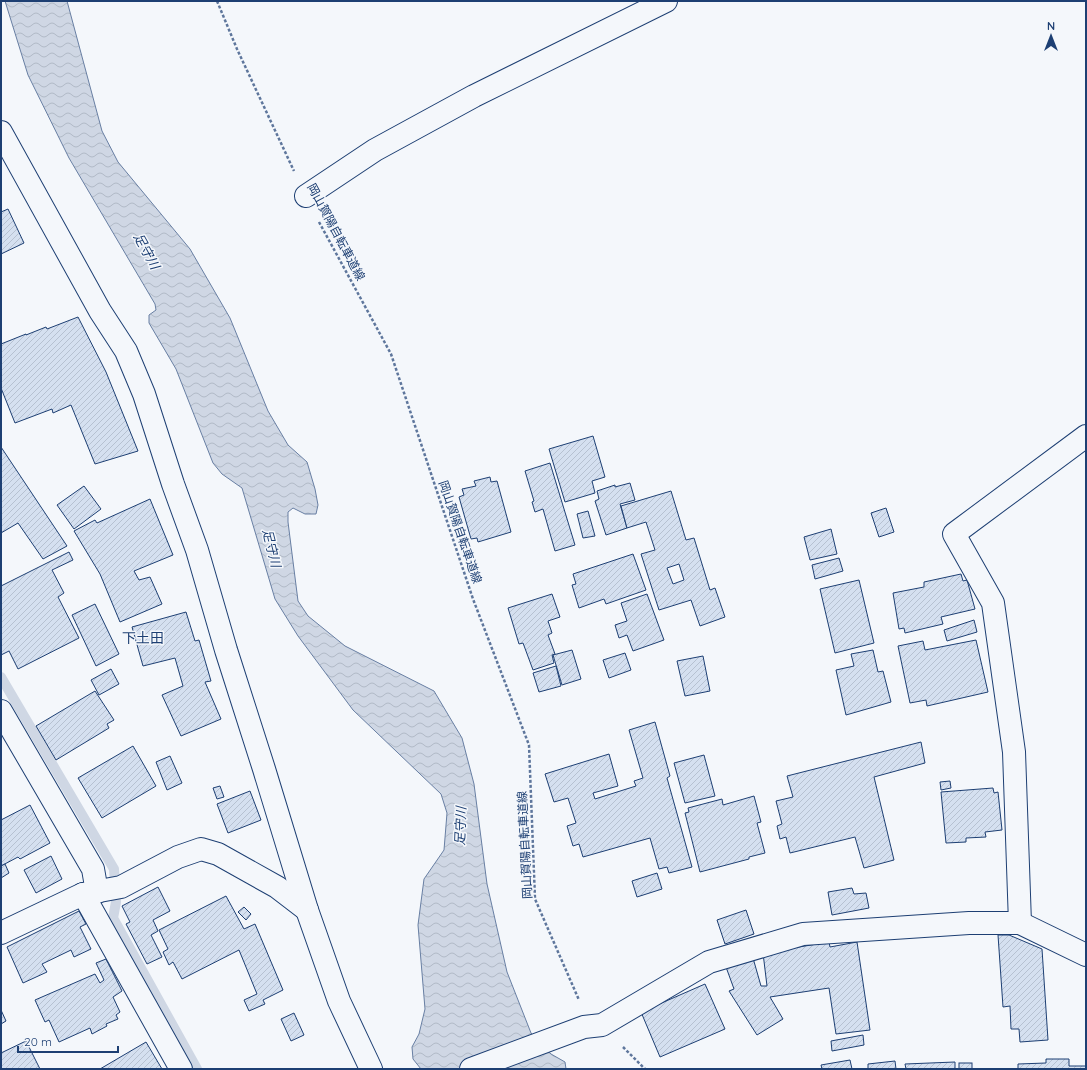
<svg xmlns="http://www.w3.org/2000/svg" width="1087" height="1070" font-family="Quicksand,'Noto Sans JP',sans-serif">
<style>
.water{fill:url(#water-waves);stroke:#687fa3}
.lines{fill:none;stroke-linecap:round;stroke-linejoin:round}
.stream{stroke:#cfd7e4;stroke-width:10}
.building{fill:url(#building-hatch);stroke:#1d3f73;fill-rule:evenodd}
.minor-casing{stroke:#1d3f73;stroke-width:24}
.path{stroke:#5e769c;stroke-width:2.5;stroke-dasharray:3 2;stroke-linecap:butt}
.minor{stroke:#f4f7fb;stroke-width:22}
.labels{text-anchor:middle;stroke-width:3;stroke-linejoin:round;paint-order:stroke}
.street-label{font-size:12px;fill:#1d3f73;stroke:#f4f7fb}
.water-label{font-size:13px;font-style:italic;fill:#1d3f73;stroke:#f4f7fb}
.quarter-label{font-size:14px;fill:#1d3f73;stroke:#f4f7fb}
</style>
<defs>
<pattern id="water-waves" width="16" height="10" patternUnits="userSpaceOnUse"><rect width="16" height="10" fill="#cfd7e4"/><path d="M0 5q4-4 8 0t8 0" fill="none" stroke="#b1bac7"/></pattern>
<pattern id="building-hatch" width="6" height="6" patternUnits="userSpaceOnUse"><rect width="6" height="6" fill="#d5e0f0"/><path d="M-1 1l2-2M0 6l6-6M5 7l2-2" fill="none" stroke="#b6c1d1"/></pattern>
</defs>
<rect width="100%" height="100%" fill="#f4f7fb"/>
<path class="water" d="M5,1h62l35,130 16,31 72,87 40,69 38,93 20,34 19,17 8,27 3,16 -2,9h-11l-12,-6 -5,4v10l10,79 10,15 37,30 89,45 28,47 12,46 13,100 20,88 24,61 20,21 14,8 1,7h-145l-8,-10 -1,-12 7,-13 6,-25 -7,-84 6,-46 20,-29 3,-37 -6,-19 -88,-84 -55,-74 -23,-37 -33,-111 -20,-14 -9,-11 -37,-94 -27,-46v-8l7,-5 -1,-6 -86,-146 -41,-83z"/>
<g class="lines">
<path class="stream" d="M1,677l113,192 2,33 -3,16 84,151"/>
</g>
<g class="building">
<path d="M8,209l16,34 -23,11v-42z"/>
<path d="M78,317l28,55 32,79 -43,13 -24,-59 -18,8 -1,-4 -37,14 -14,-35v-44l25,-10v1l20,-8 1,2z"/>
<path d="M593,436l12,41 -13,4 3,12 -30,9 -16,-53z"/>
<path d="M1,447l66,99 -24,13 -25,-36 -17,10z"/>
<path d="M550,463l25,82 -20,6 -12,-42 -8,3 -3,-10 2,-1 -9,-30z"/>
<path d="M490,477l1,5 6,-1 14,51 -33,10 -1,-4 -6,1 -12,-42 5,-2 -2,-6 14,-3 -2,-5z"/>
<path d="M630,483l5,17 -15,4 7,24 -21,7 -11,-34 4,-2 -2,-8 18,-6v2z"/>
<path d="M84,486l17,23 -27,20 -17,-24z"/>
<path d="M671,491l15,49 8,-2 16,52 5,-2 10,29 -25,9 -9,-26 -32,10 -18,-56 14,-4 -9,-28 -19,6 -6,-22zM679,564l5,16 -11,4 -6,-16z"/>
<path d="M150,499l23,56 -39,16 5,9 11,-3 12,27 -42,18 -20,-48 -26,-43 21,-11 2,3z"/>
<path d="M886,508l8,24 -15,5 -8,-24z"/>
<path d="M588,511l7,25 -12,2 -6,-24z"/>
<path d="M831,529l6,25 -27,6 -6,-23z"/>
<path d="M69,552l4,8 -21,10 12,23 -6,4 21,41 -61,31 -9,-18 -8,4v-69z"/>
<path d="M633,554l13,36 -40,14 -2,-5 -25,9 -7,-23 4,-1 -3,-10z"/>
<path d="M839,558l4,13 -28,8 -3,-14z"/>
<path d="M961,574l2,7 4,-1 8,29 -34,8 2,7 -38,9 -1,-5 -5,1 -6,-36 31,-6v-5z"/>
<path d="M859,580l15,63 -39,10 -15,-64z"/>
<path d="M552,594l8,23 -12,4 4,12 -4,2 7,19 -3,1 2,8 -21,7 -10,-27 -4,1 -11,-36z"/>
<path d="M647,594l17,46 -31,11 -6,-16 -8,3 -4,-13 12,-4 -6,-18z"/>
<path d="M95,604l24,50 -23,12 -24,-51z"/>
<path d="M186,612l9,29 4,-1 12,41 -6,1 16,37 -40,17 -19,-41 21,-9 -8,-28 -32,8 -11,-39z"/>
<path d="M974,620l3,12 -30,9 -3,-11z"/>
<path d="M976,640l12,52 -61,14 -1,-6 -16,3 -12,-57 25,-5 2,9z"/>
<path d="M572,650l9,29 -19,6 -9,-30z"/>
<path d="M873,650l5,22 5,-1 8,31 -45,13 -10,-45 18,-4 -3,-12z"/>
<path d="M625,653l6,17 -22,8 -6,-18z"/>
<path d="M703,656l7,35 -25,5 -8,-35z"/>
<path d="M556,666l5,20 -22,6 -6,-19z"/>
<path d="M111,669l8,15 -20,11 -8,-15z"/>
<path d="M95,691l19,29 -7,4 2,4 -53,32 -20,-34z"/>
<path d="M655,722l15,54 -3,2 25,89 -23,6 -2,-6 -8,2 -9,-31 -67,19 -4,-13 -6,2 -6,-20 9,-3 -8,-25 -14,4 -9,-28 64,-20 9,32 -25,7 2,6 41,-13 -2,-5 9,-3 -14,-48z"/>
<path d="M921,742l4,21 -51,14 20,83 -30,8 -9,-31 -65,16 -4,-16 -6,2 -3,-13 5,-2 -6,-23 17,-4 -6,-21z"/>
<path d="M133,746l23,40 -54,32 -24,-40z"/>
<path d="M704,755l11,41 -30,7 -11,-40z"/>
<path d="M170,756l12,27 -15,7 -11,-28z"/>
<path d="M950,781l1,7 -10,2 -1,-8z"/>
<path d="M220,786l4,11 -7,2 -4,-11z"/>
<path d="M993,788l1,5 4,-1 4,38 -17,2 1,5 -20,1v4l-20,1 -5,-51z"/>
<path d="M250,791l11,29 -33,13 -11,-29z"/>
<path d="M754,796l7,26 -4,1 8,30 -16,4v2l-49,13 -15,-59 4,-1 -1,-4 34,-9 1,6z"/>
<path d="M30,805l20,38 -30,16 -2,-2 -17,9v-46z"/>
<path d="M51,856l11,23 -26,14 -12,-23z"/>
<path d="M5,864l4,9 -8,5v-12z"/>
<path d="M657,873l5,16 -25,8 -5,-16z"/>
<path d="M158,887l12,24 -17,9 5,11 -7,4 11,22 -15,7 -21,-40 4,-2 -8,-16z"/>
<path d="M852,888l2,6 12,-1 3,15 -37,7 -4,-23z"/>
<path d="M226,896l18,33 11,-5 28,66 -20,10 2,4 -16,7 -5,-11 13,-6 -18,-44 -57,29 -9,-17 -4,3 -6,-13 5,-3 -9,-19z"/>
<path d="M244,907l7,7 -5,6 -8,-8z"/>
<path d="M746,910l8,24 -29,10 -8,-24z"/>
<path d="M79,911l7,13 -6,3 11,22 -17,8 -3,-7 -29,14 5,8 -24,11 -16,-36z"/>
<path d="M998,935h11l33,14 6,91 -28,2 -1,-13h-8l-1,-23 -7,1z"/>
<path d="M829,942l1,5 27,-5 13,88 -34,4 -7,-46 -59,9 13,22 -26,16 -28,-44 5,-2 -8,-22 27,-9 8,28h6l-4,-33z"/>
<path d="M106,959l16,32 -9,6 7,15 -4,3 2,4 -12,5 1,2 -15,8 -2,-6 -31,14 -10,-22 -4,2 -10,-22 60,-26 5,9 4,-3 -8,-17z"/>
<path d="M705,984l20,45 -65,28 -19,-45z"/>
<path d="M1,1010l5,11 -5,3z"/>
<path d="M294,1013l10,22 -13,6 -10,-22z"/>
<path d="M863,1035l1,10 -32,6 -1,-10z"/>
<path d="M26,1041l14,28h-39v-16z"/>
<path d="M146,1042l16,27h-62z"/>
<path d="M1046,1059h23v7h17v3h-68v-5l28,-1z"/>
<path d="M850,1060l2,9h-30l-1,-4z"/>
<path d="M895,1061l1,8h-28v-5z"/>
<path d="M955,1062v7h-49l-1,-5z"/>
<rect x="959" y="1063" width="13" height="6"/>
</g>
<g class="lines">
<defs>
<g id="minor">
<path d="M1,132l99,179 26,40 18,43 29,90 24,66 29,100 38,119 43,141 32,91 32,68"/>
<path d="M306,196l69,-46 99,-54 192,-95"/>
<path d="M1,711l92,158 4,23"/>
<path d="M83,894l98,175"/>
<path d="M1020,923l-6,-171 -21,-149 -39,-69 132,-98"/>
<path d="M1,933l82,-39 38,-7 57,-30 23,-8 17,5 59,33 30,23"/>
<path d="M471,1069l113,-42 18,-2 107,-63 94,-28 166,-11h51l66,32"/>
</g>
</defs>
<use href="#minor" class="minor-casing"/>
<g class="path">
<path d="M217,1l20,48 57,122"/>
<path d="M319,222l72,132 82,245 56,146 6,154 44,101"/>
<path d="M623,1047l22,22"/>
</g>
<use href="#minor" class="minor"/>
</g>
<g class="labels">
<g class="street-label">
<text transform="translate(336 232) rotate(62)" y="4">岡山賀陽自転車道線</text>
<text transform="translate(460 532) rotate(71)" y="4">岡山賀陽自転車道線</text>
<text transform="translate(525 845) rotate(-93)" y="4">岡山賀陽自転車道線</text>
</g>
<g class="water-label">
<text transform="translate(147 251) rotate(61)" y="5">足守川</text>
<text transform="translate(272 548) rotate(76)" y="5">足守川</text>
<text transform="translate(460 826) rotate(-88)" y="5">足守川</text>
</g>
<g class="quarter-label">
<text x="143" y="643">下土田</text>
</g>
</g>
<rect width="1087" height="1070" fill="none" stroke="#1d3f73" stroke-width="4"/>
<g transform="translate(1051 36)" stroke="#f4f7fb" stroke-width="3" paint-order="stroke">
<path d="M0-3L7 15L0 10L-7 15Z" fill="#1d3f73"/>
<text y="-6" font-size="11" font-weight="bold" text-anchor="middle" fill="#1d3f73">N</text>
</g>
<path d="M18 1046v6h100v-6" fill="none" stroke="#1d3f73" stroke-width="2"/>
<text x="24" y="1046" font-size="12" fill="#1d3f73" stroke="#f4f7fb" stroke-width="3" paint-order="stroke">20 m</text>
</svg>
